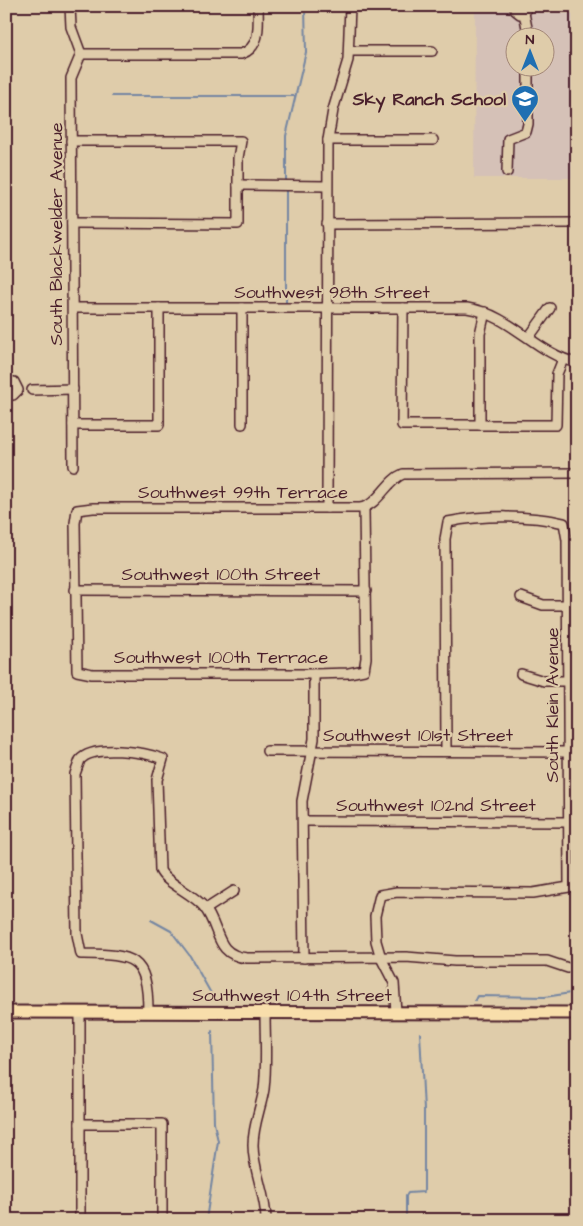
<svg xmlns="http://www.w3.org/2000/svg" width="583" height="1226" font-family="'Architects Daughter',sans-serif">
<style>
.built{fill:#d5c1b7;fill-rule:evenodd}
.lines{fill:none;stroke-linecap:round;stroke-linejoin:round}
.stream{stroke:#7586a2;stroke-width:2}
.minor-casing{stroke:#4a1f2b;stroke-width:12}
.major-casing{stroke:#4a1f2b;stroke-width:15}
.minor{stroke:#dfccaa;stroke-width:9}
.major{stroke:#f8deab;stroke-width:11}
.labels{text-anchor:middle;stroke-width:4.5;stroke-linejoin:round;paint-order:stroke}
.poi-label{font-size:18px;font-weight:bold;fill:#4a1f2b;stroke:#dfccaa;text-anchor:end}
.street-label{font-size:18px;fill:#4a1f2b;stroke:#dfccaa}
</style>
<rect width="100%" height="100%" fill="#dfccaa"/>
<filter id="ink" filterUnits="userSpaceOnUse"><feTurbulence type="fractalNoise" baseFrequency=".02" numOctaves="2"/><feDisplacementMap in="SourceGraphic" scale="10" xChannelSelector="R" yChannelSelector="G"/><feConvolveMatrix kernelMatrix="1 2 1 2 8 2 1 2 1" color-interpolation-filters="sRGB"/></filter>
<g filter="url(#ink)">
<path class="built" d="M475,6h102v172h-103zM516,38h30v30h-30z"/>
<g class="lines">
<g class="stream">
<path d="M112,96h183"/>
<path d="M286,184v-48l20,-84 -1,-46"/>
<path d="M286,303v-115"/>
<path d="M151,920l20,11 19,25 23,41"/>
<path d="M475,1000l2,-4 68,1 32,-5"/>
<path d="M206,1220l12,-79 -4,-18 -2,-92"/>
<path d="M406,1220v-24l2,-3 16,-1v-82l-4,-77"/>
</g>
<defs>
<g id="minor">
<path d="M70,6l1,21 10,27 -10,24 2,388"/>
<path d="M515,6v4l5,4 5,-2 1,-6"/>
<path d="M524,13l5,25"/>
<path d="M349,51h83"/>
<path d="M81,54h160c21,-7 17,-30 17,-48"/>
<path d="M328,140h105"/>
<path d="M71,141h170l-3,17v66l-166,-1"/>
<path d="M507,172l1,-33 18,-7 2,-8v-56"/>
<path d="M238,185l89,1"/>
<path d="M327,224l250,-1"/>
<path d="M73,308h394c45,7 68,45 110,55"/>
<path d="M403,308l-1,117h154l1,-51 6,-15"/>
<path d="M529,337l21,-29"/>
<path d="M6,382h8l4,8 -5,5h-7"/>
<path d="M32,390l41,-1"/>
<path d="M242,424v-116"/>
<path d="M73,425h86v-117"/>
<path d="M480,425v-91l5,-22"/>
<path d="M327,508l1,-368 5,-30 15,-50 2,-54"/>
<path d="M364,508l2,150 -2,12 -15,3 -35,1h-222l-15,-3 -2,-148 2,-13 16,-2h267c18,-2 27,-28 43,-34l174,-1"/>
<path d="M75,590l291,1"/>
<path d="M521,597l22,8h24"/>
<path d="M521,674l23,7h24"/>
<path d="M267,751l302,1"/>
<path d="M303,821l266,1"/>
<path d="M206,909l28,-18"/>
<path d="M304,958l-2,-157 12,-62v-65"/>
<path d="M80,1012v208"/>
<path d="M148,1012c0,-58 -16,-57 -67,-58l-4,-20 -2,-160 5,-14c13,-16 65,-8 83,-1l-6,21 3,90c5,13 33,23 44,37 17,21 10,48 43,51l159,-1 49,4h92l21,7"/>
<path d="M265,1012c0,26 2,52 -1,77 -3,19 -11,36 -11,56 0,26 13,49 13,75"/>
<path d="M396,1012l-2,-29 -13,-25 -5,-17 -1,-25 5,-21 17,-3 136,1 36,-6 -2,-347 -3,-17c-33,-8 -82,-8 -116,-1l-3,17 1,212"/>
<path d="M80,1124h82v96"/>
</g>
<path id="major" d="M6,1012l571,1"/>
</defs>
<use href="#minor" class="minor-casing"/>
<use href="#major" class="major-casing"/>
<use href="#minor" class="minor"/>
<use href="#major" class="major"/>
</g>
</g>
<defs>
<symbol id="school-pin" viewBox="-11 -11 22 30"><path d="M0 17L-7.5 6A9.5 9.5 0 1 1 7.5 6Z" fill="#1f6fb2" stroke="#dfccaa"/><path d="M0-5L7-2L0 1L-7-2ZM-4 1L0 2.5L4 1V4Q0 6-4 4Z" fill="#fff"/></symbol>
</defs>
<g fill-rule="evenodd">
<use href="#school-pin" x="509" y="83" width="32" height="43"/>
</g>
<g class="labels">
<g class="poi-label">
<text x="506" y="105">Sky Ranch School</text>
</g>
<g class="street-label">
<text transform="translate(56 234) rotate(-90)" y="6">South Blackwelder Avenue</text>
<text x="332" y="298">Southwest 98th Street</text>
<text x="243" y="498">Southwest 99th Terrace</text>
<text x="221" y="580">Southwest 100th Street</text>
<text x="221" y="663">Southwest 100th Terrace</text>
<text transform="translate(552 705) rotate(-90)" y="6">South Klein Avenue</text>
<text x="418" y="741">Southwest 101st Street</text>
<text x="436" y="811">Southwest 102nd Street</text>
<text x="292" y="1001">Southwest 104th Street</text>
</g>
</g>
<rect width="583" height="1226" fill="none" stroke="#dfccaa" stroke-width="25"/>
<rect x="12" y="12" width="558" height="1201" fill="none" stroke="#4a1f2b" stroke-width="2" filter="url(#ink)"/>
<g transform="translate(530 52)"><circle r="24" fill="#dfccaa" stroke="#a38777"/>
<path d="M0-4L9 19L0 12L-9 19Z" fill="#1f6fb2"/>
<text y="-8" font-size="14" font-weight="bold" text-anchor="middle" fill="#4a1f2b">N</text>
</g>
</svg>
